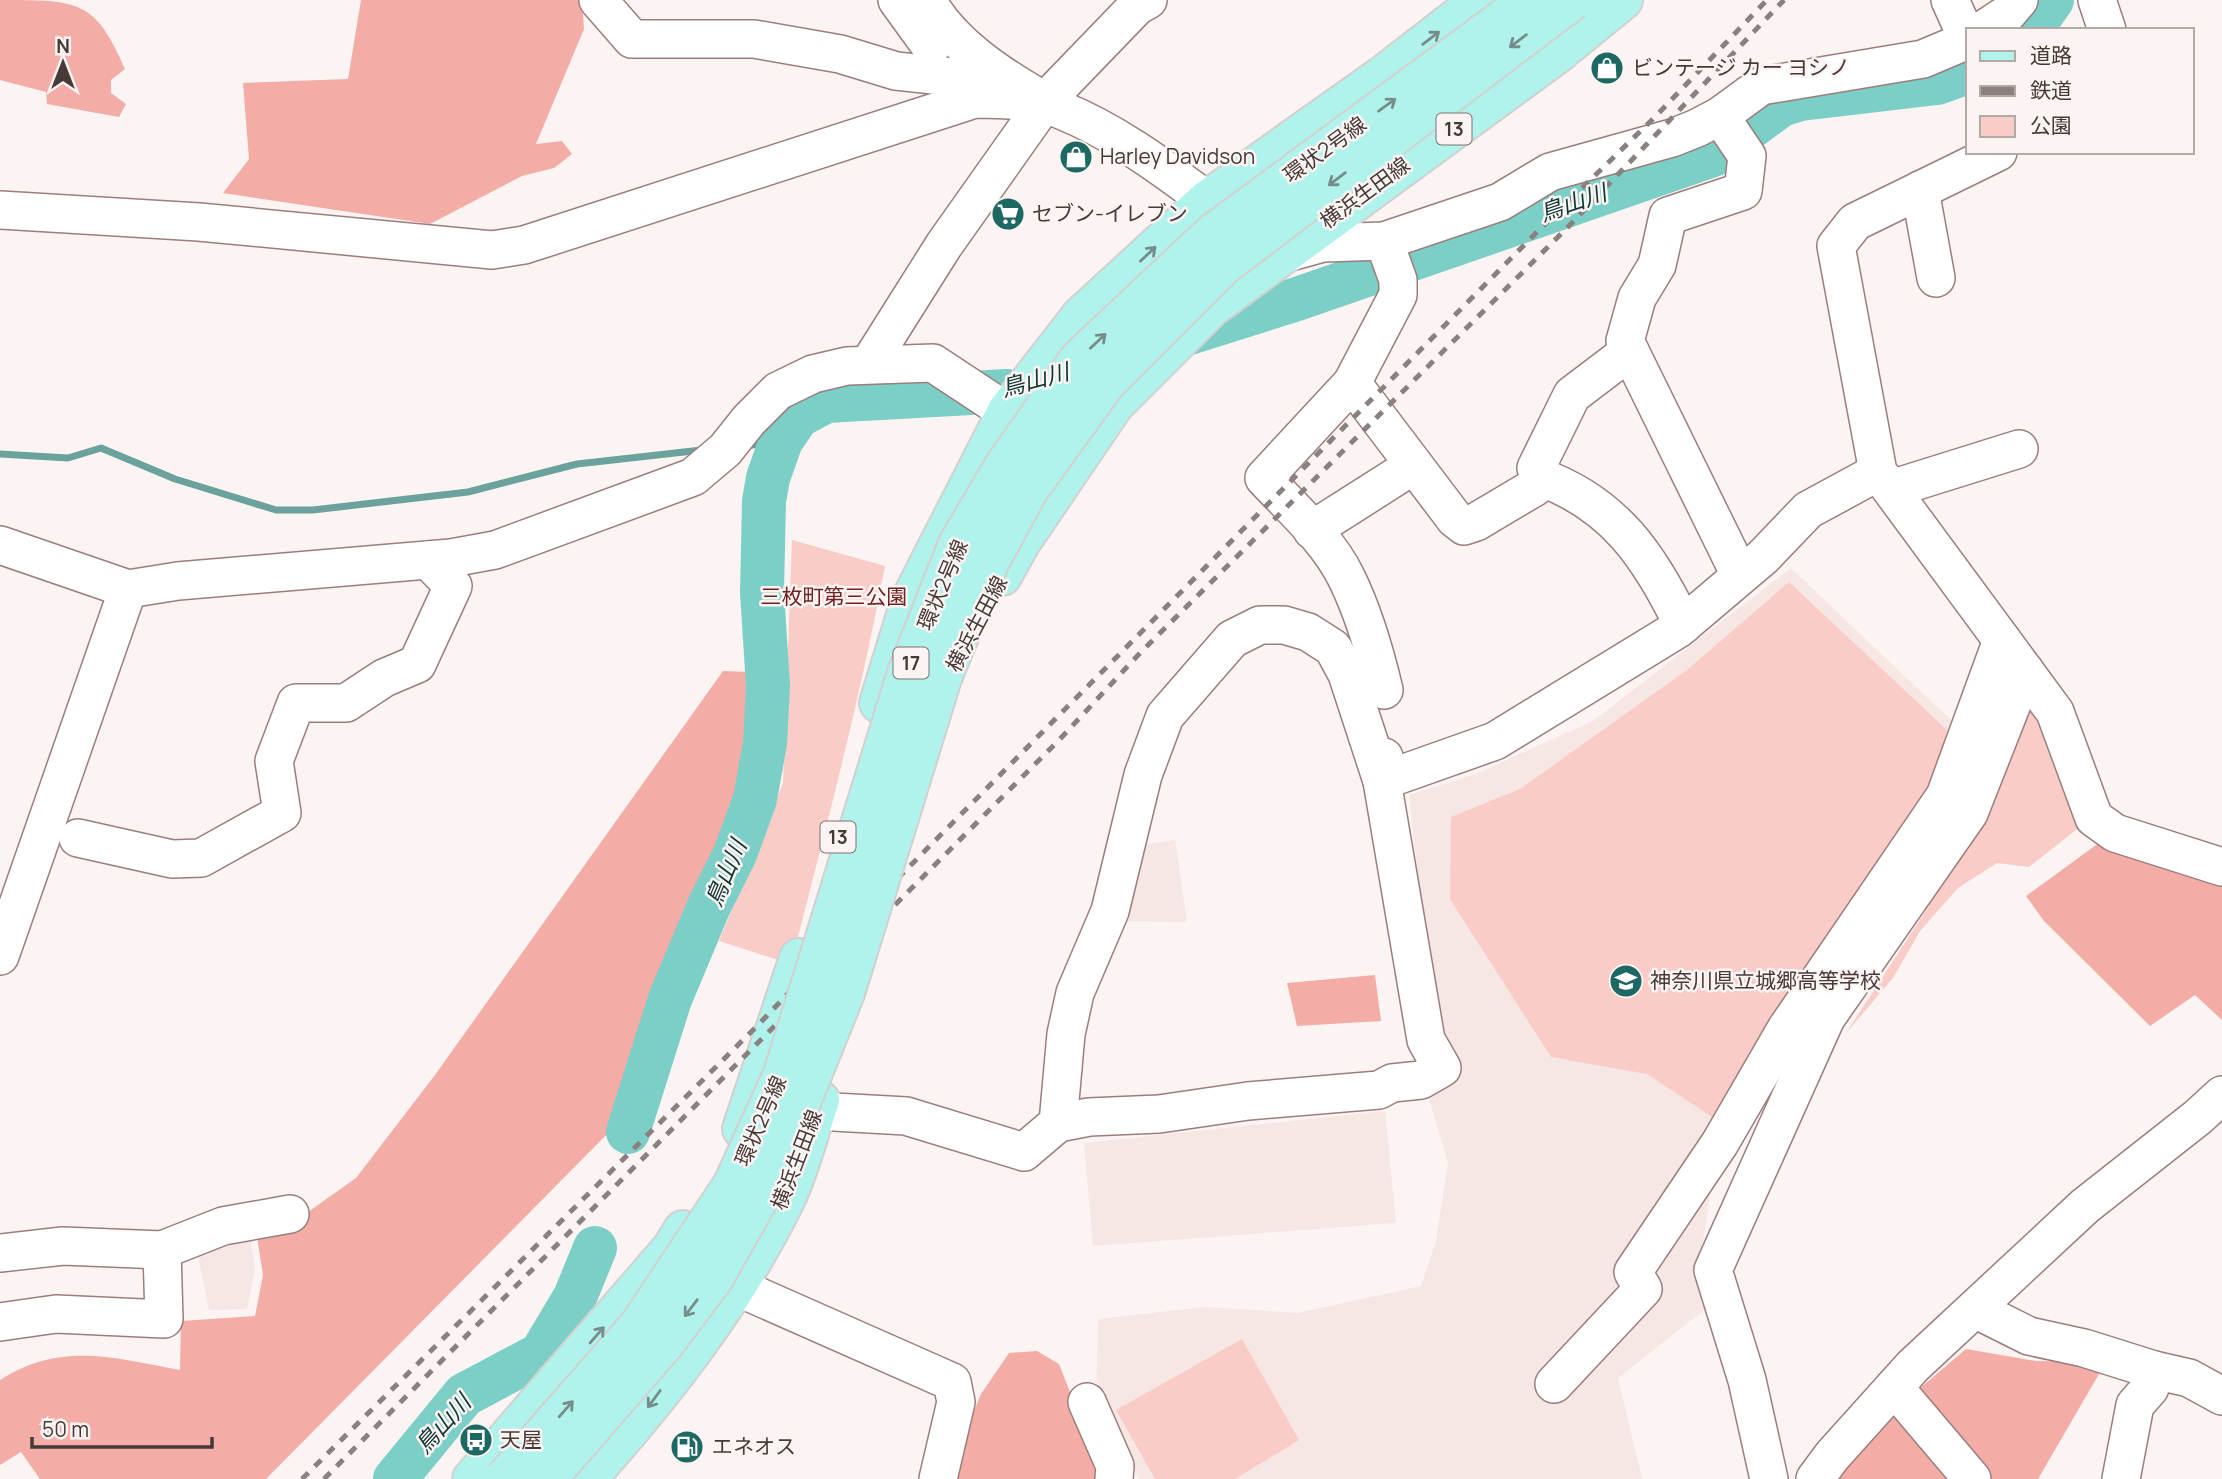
<svg xmlns="http://www.w3.org/2000/svg" width="2222" height="1479" font-family="Manrope,'Noto Sans JP',sans-serif">
<style>
.built{fill:#f6e6e4}
.green{fill:#f9ccc7}
.forest{fill:#f3ada6}
.lines{fill:none;stroke-linecap:round;stroke-linejoin:round}
.stream{stroke:#6ca29c;stroke-width:7}
.river{stroke:#7ccfc7;stroke-width:44}
.minor-casing{stroke:#9b7e7b;stroke-width:40}
.major-casing{stroke:#d3d0cf;stroke-width:42}
.minor{stroke:#fff;stroke-width:37}
.major{stroke:#b0f2ec;stroke-width:38}
.rail{stroke:#8a807f;stroke-width:5;stroke-dasharray:9 9;stroke-linecap:butt}
.major-bridge-casing{stroke:#d3d0cf;stroke-width:42;stroke-linecap:butt}
.major-bridge{stroke:#b0f2ec;stroke-width:38}
.oneway{stroke:#768d89}
.labels{text-anchor:middle;stroke-width:5;stroke-linejoin:round;paint-order:stroke}
.shield{fill:#fbf4f3;stroke:#7c7270;stroke-width:2}
.shield-label{font-size:19px;font-weight:bold;fill:#463a38}
.poi-label{font-size:21px;fill:#463a38;stroke:#fbf4f3;text-anchor:start}
.street-label{font-size:21px;fill:#463a38;stroke:#fbf4f3}
.park-label{font-size:21px;fill:#71211f;stroke:#fbf4f3}
.water-label{font-size:23px;font-style:italic;fill:#0d3633;stroke:#fbf4f3}
</style>
<rect width="100%" height="100%" fill="#fbf4f3"/>
<g class="built">
<path d="M1791,568l168,160 -238,399 -24,151 11,29 -90,71 24,101h-503l-43,-82 2,-78 106,-12 94,6 123,-27 15,-44 12,-80 -20,-66 35,-30 -19,-36 -20,-97 -15,-138 67,-21 117,-53z"/>
<path d="M1175,840l12,82 -68,-1 21,-76z"/>
<path d="M1385,1111l11,112 -303,23 -9,-103z"/>
<path d="M249,1228l6,41 -8,40 -38,1 -13,-64z"/>
</g>
<g class="green">
<path d="M792,540l93,26c-25,134 -60,266 -94,398l-72,-23 64,-158z"/>
<path d="M1789,582l158,148 -13,65 -219,324 -68,-45 -96,-17 -101,-158 1,-82 69,-28 167,-119z"/>
<path d="M2033,698l53,124 -57,45 -32,-4 -39,25 -38,43 -27,47 -47,55 83,-127 48,-85z"/>
<path d="M1242,1339l57,101 -64,39h-80l-39,-69z"/>
</g>
<g class="forest">
<path d="M0,0c79,0 95,0 125,69l-14,11v13l15,11 -7,13 -72,-13 -1,-12 -46,-12z"/>
<path d="M361,0h221l2,29 -48,115 26,-3 10,13 -18,14 -32,8 -92,48 -207,-31 26,-34 -6,-76 105,-4z"/>
<path d="M723,671l28,1v96l-23,89 -50,89 -49,166 -363,367h-226l-19,-27 -21,13v-85c61,-39 114,-22 180,-10l1,-49 74,-5 8,-41 -7,-45 38,-8 62,-44 79,-103z"/>
<path d="M2107,837l115,40v143l-27,-25 -45,31 -106,-105 -18,-25z"/>
<path d="M1375,975l6,46 -84,5 -10,-43z"/>
<path d="M1966,1349l70,12 70,1 -68,117h-200l54,-67z"/>
<path d="M1037,1351l22,13 45,115h-156v-6l33,-79 28,-41z"/>
</g>
<g class="lines">
<g class="stream">
<path d="M745,446l36,-5"/>
<path d="M0,454l68,4 33,-10 74,31 101,31h37l155,-18 109,-28 125,-14"/>
</g>
<g class="river">
<path d="M2031,30l21,-30"/>
<path d="M1167,340l130,-41 416,-144 68,-50 20,-6 136,-16 31,-11"/>
<path d="M628,1132l42,-133 39,-93 26,-52 20,-55 10,-56 3,-57 -6,-94 2,-91 4,-23 13,-37 17,-25 28,-15 181,-10"/>
<path d="M395,1479l69,-84 77,-41 34,-57 20,-49"/>
</g>
<defs>
<g id="minor">
<path d="M598,0l34,39h122l86,15 56,17 56,6 23,22"/>
<path d="M897,0l34,47"/>
<path d="M927,0c23,43 72,75 114,99"/>
<path d="M1950,0l18,40"/>
<path d="M2097,0l10,30"/>
<path d="M1983,30l24,-16 12,-14"/>
<path d="M1060,109l-4,-19 81,-84 11,-6"/>
<path d="M1720,116l27,40 -4,35 -75,25 -11,49 -20,33 -12,43 115,234"/>
<path d="M1998,152l-143,70 -19,24 42,226 177,240 39,106 21,15 107,34"/>
<path d="M1920,190l16,88"/>
<path d="M0,210l199,12 293,28 32,-5 451,-146c28,1 59,0 86,11 62,25 115,68 169,107"/>
<path d="M1283,254l40,-11 61,-2 116,-39 50,-30 122,-34 25,-10 23,-12 41,-30 162,-27 45,-19"/>
<path d="M1630,351l-58,44 -36,73 4,9c75,27 110,80 143,148"/>
<path d="M869,364l75,-119 99,-140"/>
<path d="M1352,383l46,-88v-15l-14,-39"/>
<path d="M1891,489l128,-40"/>
<path d="M1312,530l102,-65"/>
<path d="M0,545l128,44 50,-8 273,-23 44,-8 198,-73 32,-27 24,-30 29,-29 35,-17 34,-8 86,-3 100,66"/>
<path d="M1384,690c-9,-38 -20,-77 -38,-113 -18,-37 -54,-69 -82,-99l88,-95 103,136 9,7 12,-4 59,-35 5,-10"/>
<path d="M78,838l94,21 29,-1 81,-45 -8,-52 22,-58h50l38,-25 33,-14 36,-78 -25,-26"/>
<path d="M0,956l128,-367"/>
<path d="M816,1111l90,5 118,36 34,-29 8,-89 9,-41 35,-82 33,-136 22,-59 67,-77 28,-14h24l24,7 25,16 14,26 35,107 113,-40 183,-112 85,-72 45,-47 70,-38"/>
<path d="M1058,1123l31,-6 70,-3 89,-13 131,-11 13,-7 29,-3 21,-12 -16,-28 -44,-259 2,-24"/>
<path d="M0,1253l63,-7 99,4 61,-24 67,-12"/>
<path d="M737,1287l215,95 4,20 -18,77"/>
<path d="M1975,1309l54,27 55,12 70,22 -4,18 -15,17 -14,74"/>
<path d="M0,1322l56,-8 108,5 -2,-69"/>
<path d="M2154,1370l35,8 33,18"/>
<path d="M1554,1384l89,-95 -10,-17 87,-129 66,-114 159,-233 57,-156"/>
<path d="M1894,1387l78,92"/>
<path d="M1087,1402l28,64 -1,13"/>
<path d="M1769,1479l-22,-99 -34,-110 113,-252 143,-205 56,-142"/>
<path d="M1815,1479l17,-23 81,-90 172,-160 113,-89 24,-22"/>
</g>
<g id="major">
<path d="M1002,576l19,-34 93,-137 98,-98 345,-253 66,-54"/>
<path d="M879,703l32,-104 96,-188 74,-95 126,-116 175,-124 98,-76"/>
<path d="M742,1129l57,-171"/>
<path d="M472,1479l200,-231 11,-18"/>
<path d="M587,1479c77,-86 150,-179 200,-283 14,-30 22,-65 33,-96"/>
</g>
</defs>
<use href="#minor" class="minor-casing"/>
<use href="#major" class="major-casing"/>
<use href="#minor" class="minor"/>
<use href="#major" class="major"/>
<g class="rail">
<path d="M302,1479l457,-455 141,-148 641,-648 114,-111 112,-117"/>
<path d="M324,1479l736,-740 81,-87 426,-424 217,-228"/>
</g>
<defs>
<g id="major-bridge">
<path d="M504,1479l136,-155 93,-140 50,-110 123,-398 52,-132 46,-78 75,-107 133,-125 317,-234"/>
<path d="M547,1479l118,-136 49,-65 57,-101 74,-184 97,-315 47,-115 39,-72 78,-108 117,-117 350,-266"/>
</g>
</defs>
<use href="#major-bridge" class="major-bridge-casing"/>
<use href="#major-bridge" class="major-bridge"/>
</g>
<defs><path id="oneway-shaft" d="M-6 0H5M1.5-3L5.5 0L1.5 3" fill="none" stroke-width="1.6" stroke-linecap="round" stroke-linejoin="round" transform="scale(1.75)"/></defs>
<g class="oneway">
<use href="#oneway-shaft" transform="translate(1431 38) rotate(-38)"/>
<use href="#oneway-shaft" transform="translate(1518 41) rotate(143)"/>
<use href="#oneway-shaft" transform="translate(1387 105) rotate(-36)"/>
<use href="#oneway-shaft" transform="translate(1337 179) rotate(143)"/>
<use href="#oneway-shaft" transform="translate(1148 254) rotate(-43)"/>
<use href="#oneway-shaft" transform="translate(1098 341) rotate(-43)"/>
<use href="#oneway-shaft" transform="translate(691 1308) rotate(127)"/>
<use href="#oneway-shaft" transform="translate(597 1335) rotate(-49)"/>
<use href="#oneway-shaft" transform="translate(654 1399) rotate(126)"/>
<use href="#oneway-shaft" transform="translate(566 1409) rotate(-49)"/>
</g>
<defs>
<symbol id="shop-disc" viewBox="-11 -11 22 22"><circle r="9.5" fill="#1d6862" stroke="#fbf4f3"/><path d="M-5-2.5h2.3a2.7 3.5 0 0 1 5.4 0H5L5.5 6h-11ZM-1.5-2.5h3a1.5 2.3 0 0 0-3 0Z" fill="#fff"/></symbol>
<symbol id="supermarket-disc" viewBox="-11 -11 22 22"><circle r="9.5" fill="#1d6862" stroke="#fbf4f3"/><path d="M-6-5.5h2.5l.6 2H6L4.5 2H-2.5L-4.4-4H-6ZM-1.5 3.2a1.3 1.3 0 1 0 .1 0ZM3 3.2a1.3 1.3 0 1 0 .1 0Z" fill="#fff"/></symbol>
<symbol id="school-disc" viewBox="-11 -11 22 22"><circle r="9.5" fill="#1d6862" stroke="#fbf4f3"/><path d="M0-5L7-2L0 1L-7-2ZM-4 1L0 2.5L4 1V4Q0 6-4 4Z" fill="#fff"/></symbol>
<symbol id="bus-disc" viewBox="-11 -11 22 22"><circle r="9.5" fill="#1d6862" stroke="#fbf4f3"/><path d="M-5-6H5V4H4V6H2V4H-2V6H-4V4H-5ZM-3.5-4V0h7V-4ZM-3.5 1.2v1.5H-2V1.2ZM2 1.2v1.5H3.5V1.2Z" fill="#fff"/></symbol>
<symbol id="fuel-disc" viewBox="-11 -11 22 22"><circle r="9.5" fill="#1d6862" stroke="#fbf4f3"/><path d="M-5.5-6h7V0h2V4h1.3V-2.5L3-4.5l.8-.8L6-3V5H2.5V1h-1V6h-7ZM-4.2-4.7v3.2H.2V-4.7Z" fill="#fff"/></symbol>
</defs>
<g fill-rule="evenodd">
<use href="#shop-disc" x="1588" y="49" width="38" height="38"/>
<use href="#shop-disc" x="1057" y="138" width="38" height="38"/>
<use href="#supermarket-disc" x="989" y="195" width="38" height="38"/>
<use href="#school-disc" x="1607" y="962" width="38" height="38"/>
<use href="#bus-disc" x="457" y="1421" width="38" height="38"/>
<use href="#fuel-disc" x="668" y="1428" width="38" height="38"/>
</g>
<g class="labels">
<g class="shield">
<rect x="1436.5" y="113.5" width="35" height="31" rx="5"/>
<rect x="893.5" y="647.5" width="35" height="31" rx="5"/>
<rect x="820.5" y="821.5" width="35" height="31" rx="5"/>
</g>
<g class="shield-label">
<text x="1454" y="136">13</text>
<text x="911" y="670">17</text>
<text x="838" y="844">13</text>
</g>
<g class="poi-label">
<text x="1632" y="75">ビンテージ カー ヨシノ</text>
<text x="1100" y="164">Harley Davidson</text>
<text x="1032" y="221">セブン-イレブン</text>
<text x="1650" y="988">神奈川県立城郷高等学校</text>
<text x="500" y="1447">天屋</text>
<text x="712" y="1454">エネオス</text>
</g>
<g class="street-label">
<text transform="translate(1325 150) rotate(-36)" y="7">環状2号線</text>
<text transform="translate(1365 193) rotate(-36)" y="7">横浜生田線</text>
<text transform="translate(943 585) rotate(-67)" y="7">環状2号線</text>
<text transform="translate(977 624) rotate(-62)" y="7">横浜生田線</text>
<text transform="translate(761 1121) rotate(-66)" y="7">環状2号線</text>
<text transform="translate(797 1160) rotate(-69)" y="7">横浜生田線</text>
</g>
<g class="park-label">
<text x="834" y="604">三枚町第三公園</text>
</g>
<g class="water-label">
<text transform="translate(1573 203) rotate(-19)" y="8">鳥山川</text>
<text transform="translate(1035 380) rotate(-15)" y="8">鳥山川</text>
<text transform="translate(726 873) rotate(-67)" y="8">鳥山川</text>
<text transform="translate(443 1424) rotate(-48)" y="8">鳥山川</text>
</g>
</g>
<rect x="1966" y="28" width="228" height="126" fill="#fbf4f3" stroke="#b3aaa8" stroke-width="2"/>
<rect x="1980" y="51" width="35" height="10" fill="#b0f2ec" stroke="#b3aaa8" stroke-width="2"/>
<text x="2030" y="63" font-size="21" fill="#463a38">道路</text>
<rect x="1980" y="86" width="35" height="10" fill="#8a807f" stroke="#b3aaa8" stroke-width="2"/>
<text x="2030" y="98" font-size="21" fill="#463a38">鉄道</text>
<rect x="1980" y="116" width="35" height="21" fill="#f9ccc7" stroke="#b3aaa8" stroke-width="2"/>
<text x="2030" y="133" font-size="21" fill="#463a38">公園</text>
<g transform="translate(63 63)" stroke="#fbf4f3" stroke-width="5" paint-order="stroke">
<path d="M0-5L12 26L0 18L-12 26Z" fill="#463a38"/>
<text y="-10" font-size="19" font-weight="bold" text-anchor="middle" fill="#463a38">N</text>
</g>
<path d="M32 1437v10h180v-10" fill="none" stroke="#463a38" stroke-width="3.5"/>
<text x="42" y="1437" font-size="21" fill="#463a38" stroke="#fbf4f3" stroke-width="5" paint-order="stroke">50 m</text>
</svg>
